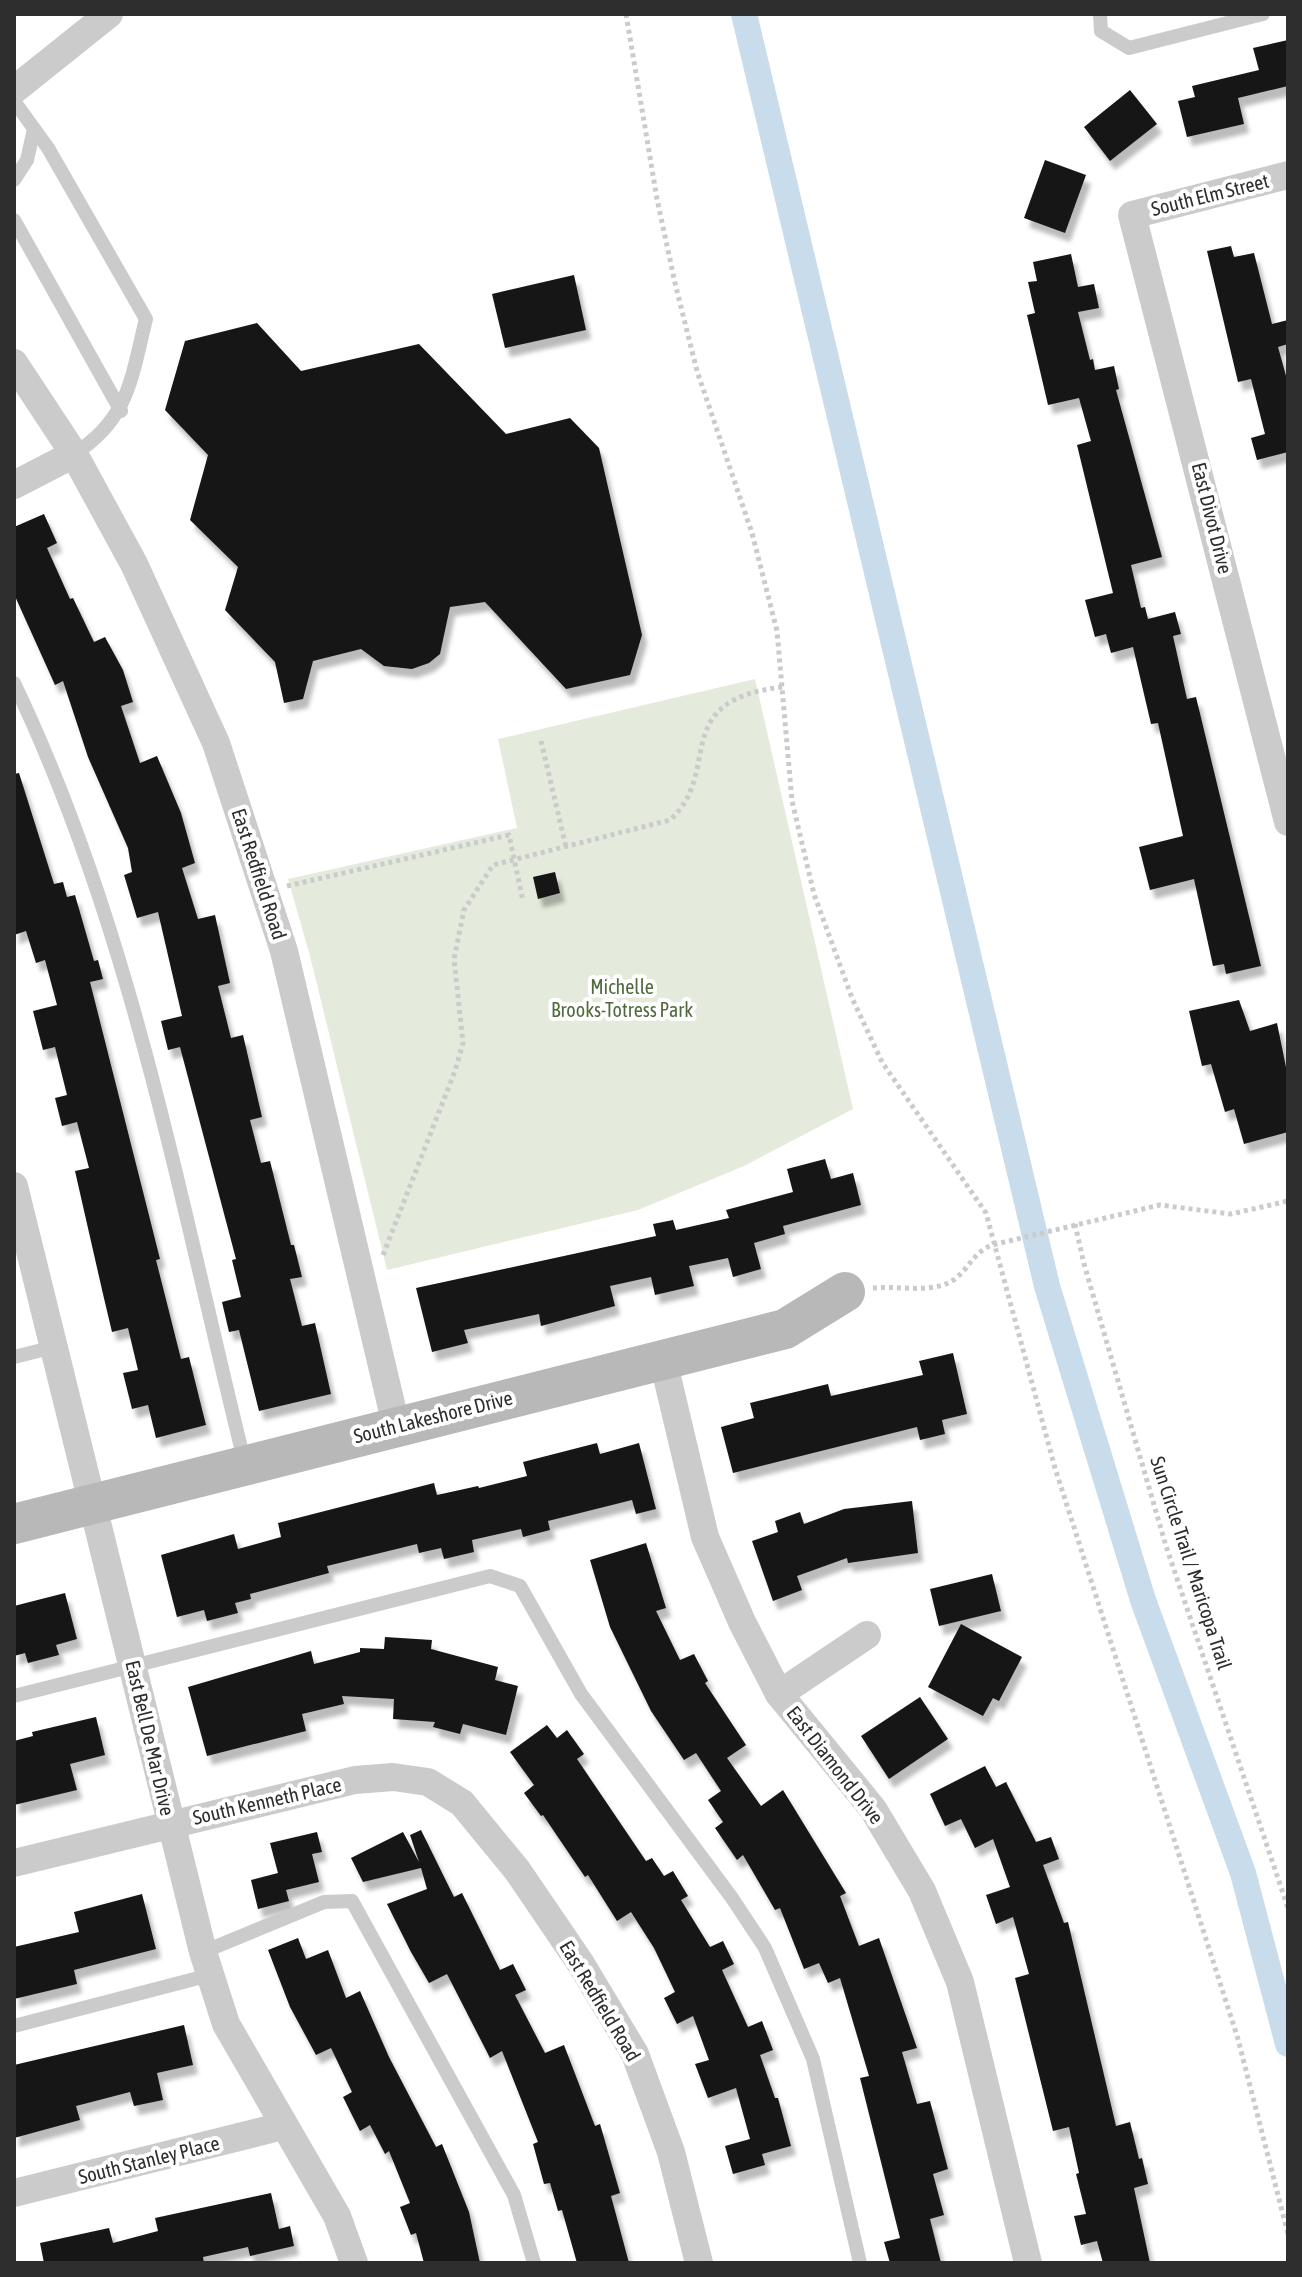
<svg xmlns="http://www.w3.org/2000/svg" width="1302" height="2277" font-family="'Asap Condensed',sans-serif">
<style>
.green{fill:#e4ebdc}
.lines{fill:none;stroke-linecap:round;stroke-linejoin:round}
.canal{stroke:#c8dceb;stroke-width:26}
.building{fill:#151515;filter:url(#shadow)}
.path{stroke:#cbcbcb;stroke-width:5;stroke-dasharray:4 4;stroke-linecap:butt}
.lane{stroke:#cbcbcb;stroke-width:14}
.street{stroke:#cbcbcb;stroke-width:28}
.secondary{stroke:#b8b8b8;stroke-width:40}
.labels{text-anchor:middle;stroke-width:8;stroke-linejoin:round;paint-order:stroke}
.street-label{font-size:20px;fill:#2e2e2e;stroke:#fff}
.park-label{font-size:20px;fill:#4f6a3c;stroke:#fff}
</style>
<defs>
<filter id="shadow"><feDropShadow dx="5" dy="9" stdDeviation="2" flood-color="#0004"/></filter>
</defs>
<rect width="100%" height="100%" fill="#fff"/>
<path class="green" d="M755,679l98,430 -109,57 -106,44 -251,60 -77,-314 -22,-77 229,-51 -19,-89z"/>
<g class="lines">
<path class="canal" d="M744,14l303,1272 96,314 100,273 45,171"/>
</g>
<g class="building">
<path d="M1288,40v46l-50,12 6,26 -57,13 -9,-36 17,-4 -3,-11 67,-16 -6,-22z"/>
<path d="M1130,90l27,34 -47,37 -26,-34z"/>
<path d="M1045,160l41,15 -21,58 -41,-15z"/>
<path d="M1231,246l3,11 20,-4 18,71 16,-4v24l-10,3 10,36v69l-31,8 -6,-22 14,-4 -14,-55 -13,3 -31,-131z"/>
<path d="M1071,254l7,33 16,-3 5,24 -21,4 12,48 3,-1 2,11 19,-4 5,23 -3,1 46,167 -31,8 10,43 4,-1 3,12 27,-7 6,22 -8,2 14,63 9,-2 65,269 -35,8 -2,-10 -11,2 -19,-87 -44,11 -11,-43 44,-11 -25,-113 -7,1 -18,-77 -22,6 -5,-19 -11,3 -10,-37 28,-7 -36,-148 14,-4 -12,-43 -31,7 -21,-90 8,-2 -7,-31 9,-1 -4,-19z"/>
<path d="M574,275l12,55 -81,18 -13,-54z"/>
<path d="M257,323l44,48 118,-27 87,90 64,-16 29,30 43,187 -12,40 -64,14 -81,-87 -35,5 -10,47 -11,9 -17,6 -28,-3 -23,-17 -48,12 -10,38 -19,4 -9,-41 -50,-52 13,-43 -48,-47 18,-65 -43,-45 20,-69z"/>
<path d="M44,514l13,29 -10,5 23,51 3,-1 21,44 11,-5 18,33 10,32 -12,4 19,57 17,-7 24,57 14,50 -13,5 16,51 17,-4 15,68 -12,3 13,52 12,-3 19,82 -12,3 11,43 9,-2 21,84h3l8,32 -12,2 12,47 13,-3 16,71 -72,17 -20,-81 -10,2 -7,-30 19,-5 -9,-37 4,-1 -56,-212 -12,3 -7,-29 21,-5 -24,-104 -21,6 -13,-43 8,-3 -4,-24 -40,-91 -25,-76 -8,4 -41,-91v-67z"/>
<path d="M19,773l35,111 9,-2 4,15 8,-2 19,66 4,-1 5,19 -13,3 70,277 -4,1 25,99 8,-2 17,68 -50,13 -8,-33 -16,4 -9,-36 15,-3 -10,-42 -16,4 -9,-38 -28,-123 14,-3 -12,-46 -15,4 -7,-28 12,-3 -12,-48 -12,3 -10,-39 24,-6 -12,-45 -9,3 -10,-32 -12,4v-161z"/>
<path d="M555,872l5,21 -22,6 -5,-22z"/>
<path d="M1239,1000l11,31 27,-8 11,54v55l-44,12 -10,-35 -9,3 -14,-48 -9,2 -13,-55z"/>
<path d="M825,1159l6,20 22,-6 8,32 -78,21 2,8 -31,9 7,26 -28,8 -5,-19 -39,8 5,20 -39,9 -4,-18 -41,9 5,20 -74,20 -2,-12 -75,16 4,13 -36,9 -16,-64 240,-52 -3,-12 20,-4 3,10 53,-12 -3,-8 67,-18 -6,-23z"/>
<path d="M953,1353l14,61 -25,6 3,14 -25,6 -3,-13 -184,46 -12,-46 33,-9 -4,-15 78,-19 3,12 92,-21 -4,-14z"/>
<path d="M597,1443l3,11 39,-11 17,66 -20,5 -4,-14 -84,21 2,9 -27,7 -2,-8 -49,11 2,12 -30,7 -3,-11 -22,5 -2,-9 -90,22 2,7 -79,21 1,5 -16,4 3,10 -31,8 -3,-11 -27,7 -16,-62 73,-21 4,15 43,-12 -3,-14 156,-40 3,12 41,-9 1,2 48,-12 -4,-14z"/>
<path d="M912,1501l6,52 -70,10 -1,-5 -50,18 5,14 -29,11 -21,-60 26,-9 -3,-11 25,-9 4,12 40,-15z"/>
<path d="M646,1543l20,65 -10,3 24,49 14,-6 14,27 -3,2 41,62 -19,13 34,48 22,-16 63,103 -6,3 19,50 20,-8 38,110 -15,4 15,52 13,-3 18,68 -15,5 11,41 -14,4 11,44h-51l-6,-21 16,-4 -40,-160 9,-2 -29,-98 -12,5 -9,-20 -15,6 -24,-61 -5,2 -32,-55 -6,5 -22,-32 8,-6 -15,-22 13,-9 -25,-38 -12,7 -33,-49 -41,-84 -20,-67z"/>
<path d="M992,1574l9,37 -62,15 -9,-37z"/>
<path d="M65,1593l12,46 -21,6 3,10 -31,8 -3,-10 -11,3v-50z"/>
<path d="M961,1624l61,33 -23,44 -6,-3 -10,18 -55,-29z"/>
<path d="M385,1637l47,3 -1,9 67,18 -3,13 23,6 -12,49 -43,-11 -3,10 -27,-7 2,-5 -42,-3 1,-20 -52,-3 2,8 -42,10 4,17 -99,25 -19,-69 123,-36 3,13 46,-12v-4l24,1z"/>
<path d="M920,1697l28,42 -59,40 -28,-43z"/>
<path d="M96,1717l9,38 -35,9 7,26 -63,15v-64l19,-5 -1,-4z"/>
<path d="M547,1725l10,13 10,-8 17,24 -7,5 69,102 6,-3 12,18 9,-5 15,25 -7,4 29,47 13,-6 11,23 -12,6 26,57 14,-6 11,29 -13,5 15,43h3l13,48 -29,8 3,11 -32,9 -8,-28 25,-7 -14,-51 -28,10 -13,-34 14,-4 -16,-44 -16,8 -13,-26 11,-6 -21,-44 -23,-36 -14,9 -29,-46 -3,2 -42,-62 -2,1 -17,-23 10,-8 -24,-33z"/>
<path d="M985,1766l11,21 10,-5 30,60 15,-5 8,22 -16,6 21,58 4,-1 48,204 14,-4 9,37 3,-1 6,26 -14,4 16,75h-47l-6,-22 -16,4 -7,-29 12,-2 -10,-40 3,-1 -10,-46 -16,4 -38,-153 14,-4 -16,-57 -17,7 -10,-29 24,-8 -17,-48 -18,9 -14,-29 -16,7 -15,-32z"/>
<path d="M421,1830l33,67 8,-4 38,77 13,-6 13,26 -11,5 30,58 19,-8 31,81 5,-2 20,69 -9,3 18,67h-52l-15,-53 -4,1 -8,-28 -6,1 -11,-40 5,-2 -36,-91 -12,7 -43,-84 -18,9 -18,-31 -24,-48 40,-15 -6,-21 -58,14 -12,-24 52,-26 16,30 -9,-27z"/>
<path d="M317,1832l5,20 -10,2 7,28 -33,8 3,11 -31,8 -7,-29 27,-7 -8,-30z"/>
<path d="M142,1894l14,55 -82,21 3,14 -63,15v-52l65,-15 -5,-20z"/>
<path d="M298,1938l8,21 22,-9 18,48 14,-7 29,66 47,90 6,-3 27,68 11,51h-56l-8,-30 -5,2 -11,-28 10,-4 -21,-52 -4,3 -15,-29 -10,6 -17,-34 9,-5 -21,-44 -15,7 -26,-48 -22,-57z"/>
<path d="M184,2025l9,40 -36,8 6,27 -29,6 -4,-14 -54,14 4,14 -66,18v-73z"/>
<path d="M271,2193l8,36 11,-3 4,20 -44,10 -2,-9 -45,10 1,6h-160l-4,-20 69,-15 4,15 45,-12 -3,-13z"/>
</g>
<g class="lines">
<g class="path">
<path d="M626,14l31,185 18,84 22,88 55,162 25,98 15,170 22,93 38,104 30,64 104,151 69,255 183,571 50,195"/>
<path d="M541,741l25,106"/>
<path d="M287,886l222,-51 14,66"/>
<path d="M1075,1224l9,40 82,282 122,362"/>
<path d="M383,1255l72,-184 8,-28 -9,-84 10,-49 29,-45 177,-45c54,-49 -3,-120 113,-133"/>
<path d="M873,1288c25,-3 60,7 82,-9 15,-12 18,-26 37,-34l168,-40 71,9 57,-13"/>
</g>
<g class="lane">
<path d="M1100,14l1,17 28,17 134,-34"/>
<path d="M14,101l34,47 98,171c-15,60 -17,100 -72,135"/>
<path d="M14,180l13,-20 7,-31"/>
<path d="M14,220l107,191"/>
<path d="M14,683c118,246 166,519 231,781"/>
<path d="M14,1357l40,-10"/>
<path d="M14,1696l476,-120 30,10 61,108 151,204 33,50 48,111 47,204"/>
<path d="M203,1952l121,-50 28,-1 162,294 20,68"/>
<path d="M14,2026l196,-51"/>
</g>
<g class="street">
<path d="M14,90l95,-76"/>
<path d="M1288,175l-156,40 156,607"/>
<path d="M14,363l60,91 60,110 82,179 68,208 112,474"/>
<path d="M14,485l60,-31"/>
<path d="M14,1186l189,766 23,72 111,192 17,47"/>
<path d="M663,1360l42,177 37,85 37,72 94,115 49,82 38,91 68,281"/>
<path d="M779,1694l88,-59"/>
<path d="M14,1863l341,-83 38,-3 35,5 34,21 55,67 64,94 54,90 36,98 28,111"/>
<path d="M14,2193l269,-67"/>
</g>
<path class="secondary" d="M14,1524l771,-195 60,-37"/>
</g>
<g class="labels">
<g class="street-label">
<text transform="translate(1210 195) rotate(-14)" y="7">South Elm Street</text>
<text transform="translate(1212 518) rotate(76)" y="7">East Divot Drive</text>
<text transform="translate(259 874) rotate(72)" y="7">East Redfield Road</text>
<text transform="translate(433 1417) rotate(-14)" y="7">South Lakeshore Drive</text>
<text transform="translate(1191 1563) rotate(72)" y="7">Sun Circle Trail / Maricopa Trail</text>
<text transform="translate(150 1738) rotate(77)" y="7">East Bell De Mar Drive</text>
<text transform="translate(835 1765) rotate(52)" y="7">East Diamond Drive</text>
<text transform="translate(267 1801) rotate(-13)" y="7">South Kenneth Place</text>
<text transform="translate(600 2001) rotate(59)" y="7">East Redfield Road</text>
<text transform="translate(149 2160) rotate(-14)" y="7">South Stanley Place</text>
</g>
<g class="park-label">
<text x="622" y="994">Michelle<tspan x="622" dy="23">Brooks-Totress Park</tspan></text>
</g>
</g>
<rect width="1302" height="2277" fill="none" stroke="#2e2e2e" stroke-width="32"/>
</svg>
